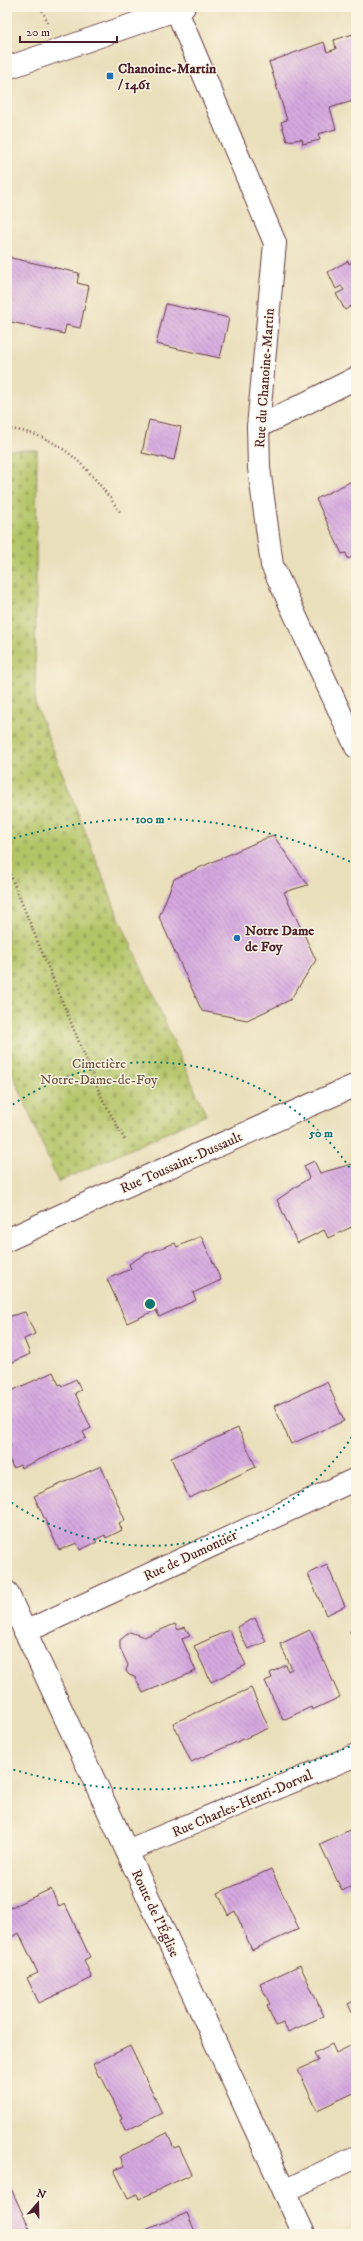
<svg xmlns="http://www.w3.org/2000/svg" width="363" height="2241" font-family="'IM FELL DW Pica',serif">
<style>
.cemetery{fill:url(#cemetery-stones);stroke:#7e7248}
.building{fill:url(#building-back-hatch)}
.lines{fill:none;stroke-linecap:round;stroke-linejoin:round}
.minor-casing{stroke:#623c41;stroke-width:24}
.major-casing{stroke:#623c41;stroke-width:24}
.path{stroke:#623c41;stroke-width:2.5;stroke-dasharray:1 3;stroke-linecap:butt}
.minor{stroke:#fff;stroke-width:22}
.major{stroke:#fff;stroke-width:22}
.ring{fill:none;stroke:#0f766e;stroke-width:2;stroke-dasharray:2 4}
.poi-dot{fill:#1f6fb2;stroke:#fcf5e5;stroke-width:1.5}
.labels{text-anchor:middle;stroke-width:3;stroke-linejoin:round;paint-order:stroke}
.poi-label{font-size:14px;font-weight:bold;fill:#4a1f2b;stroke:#fcf5e5;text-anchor:start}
.street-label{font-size:14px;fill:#4a1f2b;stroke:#fcf5e5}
.park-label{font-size:14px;fill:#6a513d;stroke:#fcf5e5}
.centre{fill:#0f766e;stroke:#fcf5e5;stroke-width:2}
.ring-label{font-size:12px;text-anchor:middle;font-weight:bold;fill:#0f766e;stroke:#fcf5e5;stroke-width:3;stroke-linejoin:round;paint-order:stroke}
</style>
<defs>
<pattern id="cemetery-stones" width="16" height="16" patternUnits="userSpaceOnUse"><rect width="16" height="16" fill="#b3c466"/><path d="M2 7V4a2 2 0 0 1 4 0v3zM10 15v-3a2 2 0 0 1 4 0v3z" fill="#9ba859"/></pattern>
<pattern id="building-back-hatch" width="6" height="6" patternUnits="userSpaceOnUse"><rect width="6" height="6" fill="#d5a8e0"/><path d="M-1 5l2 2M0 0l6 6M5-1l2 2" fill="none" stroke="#af88b6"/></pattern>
</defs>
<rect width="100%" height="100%" fill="#fcf5e5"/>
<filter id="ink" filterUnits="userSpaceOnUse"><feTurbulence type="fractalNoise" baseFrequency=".025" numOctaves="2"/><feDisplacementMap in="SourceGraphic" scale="8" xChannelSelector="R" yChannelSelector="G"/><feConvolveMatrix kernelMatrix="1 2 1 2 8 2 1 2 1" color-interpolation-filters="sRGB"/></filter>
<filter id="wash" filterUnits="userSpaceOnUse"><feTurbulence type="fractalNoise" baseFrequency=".012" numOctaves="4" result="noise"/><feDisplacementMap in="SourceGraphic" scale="16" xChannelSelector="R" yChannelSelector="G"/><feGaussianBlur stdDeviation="0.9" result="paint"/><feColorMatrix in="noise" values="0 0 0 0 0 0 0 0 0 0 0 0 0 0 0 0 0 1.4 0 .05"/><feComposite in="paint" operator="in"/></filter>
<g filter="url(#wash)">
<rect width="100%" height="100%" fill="#eadfbb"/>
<path class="cemetery" d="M7,450h30l-2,253 82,210 89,202 -148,67 -51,-122z"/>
<g id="blocks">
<g class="building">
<path d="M353,34l3,9v57l-26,8 6,21 -18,5 2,6 -17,4 -1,-5 -15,2 -6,-19 6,-2 -18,-58 55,-20 3,10 9,-3 -2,-9z"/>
<path d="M7,257l72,16 -2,10 12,3 -9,42 -14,-3 -2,9 -57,-13z"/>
<path d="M356,260v55l-5,-9 -6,4 -9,-16 8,-4 -3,-4 -5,3 -8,-17 20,-11 1,3z"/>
<path d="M166,304l63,14 -9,40 -64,-14z"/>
<path d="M149,420l32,7 -7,33 -32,-7z"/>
<path d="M356,479v76l-8,4 -2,-6 -4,1 -26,-55z"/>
<path d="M273,835l35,50 -24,7 32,68 -26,40 -43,20 -45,-9 -43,-94 15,-38z"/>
<path d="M314,1161l6,12 36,-10v62l-28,13 -4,-8 -27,13 -20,-43 32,-22 -5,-12z"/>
<path d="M201,1236l20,44 -28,13 3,7 -37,17 -3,-7 -29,13 -20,-44 24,-10 -2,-5 16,-10 30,-11 2,4z"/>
<path d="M25,1312l10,22 -11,5 6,15 -23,11v-48z"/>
<path d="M53,1372l6,13 2,-1 1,2 14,-7 5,11 -6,3 16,35 -8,4 3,6 -65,30 -1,-3 -7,3 -6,-14v-5l4,-3 -4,-8v-45z"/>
<path d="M327,1382l17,39 -53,23 -17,-38z"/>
<path d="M238,1428l18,39 -67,31 -18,-40z"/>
<path d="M101,1466l24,54 -6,3 3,7 -16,8 -1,-3 -10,5 2,2 -17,8 -3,-7 -18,7 -25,-54z"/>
<path d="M327,1565l18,41 -19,9 -18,-41z"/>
<path d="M255,1618l11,24 -18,7 -11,-22z"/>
<path d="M175,1624l3,6 7,-3 5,9 -8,3 14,32 -53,22 -8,-16 -6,-2 -3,-4 2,-6 -8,-17v-8l10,-8 14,5z"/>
<path d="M356,1628v16l-6,-13z"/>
<path d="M229,1630l17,35 -35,17 -17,-36z"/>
<path d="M310,1630l30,67 -28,13 -1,-3 -28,13 -18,-39 7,-3 -2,-5 16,-8 2,6 4,-2 -12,-25z"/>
<path d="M251,1688l18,40 -78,34 -18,-39z"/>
<path d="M356,1827v57l-14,7 -22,-47z"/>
<path d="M271,1869l28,60 -47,21 -17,-39 -7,4 -10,-22z"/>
<path d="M51,1889l8,18 6,-3 25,53 -6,3 8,18 -53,25 -12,-25 11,-5 -19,-40 -10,5 -2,-4v-25z"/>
<path d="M300,1965l24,51 -36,16 -5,-9 -7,3 -9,-20 3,-2 -10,-20z"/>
<path d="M356,2000v21l-8,-17z"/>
<path d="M356,2043v49l-39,18 -19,-40 20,-9 -4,-8 18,-9 4,9z"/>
<path d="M130,2046l32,67 -37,18 -5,-11 2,-1 -21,-43 -2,1 -6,-13z"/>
<path d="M167,2133l7,15 5,-2 13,28 -53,25 -2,-5 -9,4 -14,-28 10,-4 -4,-10z"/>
<path d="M7,2180l25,54h-25z"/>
<path d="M187,2213l9,21h-60z"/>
</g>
</g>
</g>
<g filter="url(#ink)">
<use href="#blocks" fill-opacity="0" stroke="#623c41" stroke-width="1"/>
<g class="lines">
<defs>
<g id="minor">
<path d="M176,9l99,234 -17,184 1,41 13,97 84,182"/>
<path d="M258,427l98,-49"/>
<path d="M7,1240l105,-48 244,-107"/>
<path d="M25,1632l331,-153"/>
<path d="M127,1851l229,-96"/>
<path d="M284,2191l72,-34"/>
</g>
<g id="major">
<path d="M7,68l177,-61"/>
<path d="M7,1592l297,642"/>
</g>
</defs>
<use href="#minor" class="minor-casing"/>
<use href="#major" class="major-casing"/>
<g class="path">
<path d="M41,7l7,18"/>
<path d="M7,429c54,4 84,42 113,83"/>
<path d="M7,867l95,231 23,42"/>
</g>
<use href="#minor" class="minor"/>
<use href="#major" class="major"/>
</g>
</g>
<g class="ring">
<path d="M355 1432A242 242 0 0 1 8 1500M8 1108A242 242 0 0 1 355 1176"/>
<path d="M355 1744A485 485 0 0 1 8 1768M8 840A485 485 0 0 1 355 864"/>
</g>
<g class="poi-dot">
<rect x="106" y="72" width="8" height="8" rx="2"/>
<circle cx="237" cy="938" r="4"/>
</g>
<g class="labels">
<g class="poi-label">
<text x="118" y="73">Chanoine-Martin<tspan x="118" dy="16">/ 1461</tspan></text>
<text x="245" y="935">Notre Dame<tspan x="245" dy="16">de Foy</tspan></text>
</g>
<g class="street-label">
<text transform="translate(264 378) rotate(-86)" y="5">Rue du Chanoine-Martin</text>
<text transform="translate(181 1162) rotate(-24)" y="5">Rue Toussaint-Dussault</text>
<text transform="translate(190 1555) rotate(-25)" y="5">Rue de Dumontier</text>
<text transform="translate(242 1803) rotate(-23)" y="5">Rue Charles-Henri-Dorval</text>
<text transform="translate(156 1913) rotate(65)" y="5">Route de l'Église</text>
</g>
<g class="park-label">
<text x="99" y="1068">Cimetière<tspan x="99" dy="16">Notre-Dame-de-Foy</tspan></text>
</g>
</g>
<circle cx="150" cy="1304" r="6" class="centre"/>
<g class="ring-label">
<text x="150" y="823">100 m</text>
<text x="321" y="1137">50 m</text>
</g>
<rect width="363" height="2241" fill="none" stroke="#fcf5e5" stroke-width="24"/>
<g transform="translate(38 2203) rotate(20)" stroke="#fcf5e5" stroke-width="3" paint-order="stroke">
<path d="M0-3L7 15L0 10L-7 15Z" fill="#4a1f2b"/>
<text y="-6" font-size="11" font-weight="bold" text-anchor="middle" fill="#4a1f2b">N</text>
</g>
<path d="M20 36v6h97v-6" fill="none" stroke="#4a1f2b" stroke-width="2"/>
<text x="26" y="36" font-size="12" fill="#4a1f2b" stroke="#fcf5e5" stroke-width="3" paint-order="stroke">20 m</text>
</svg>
